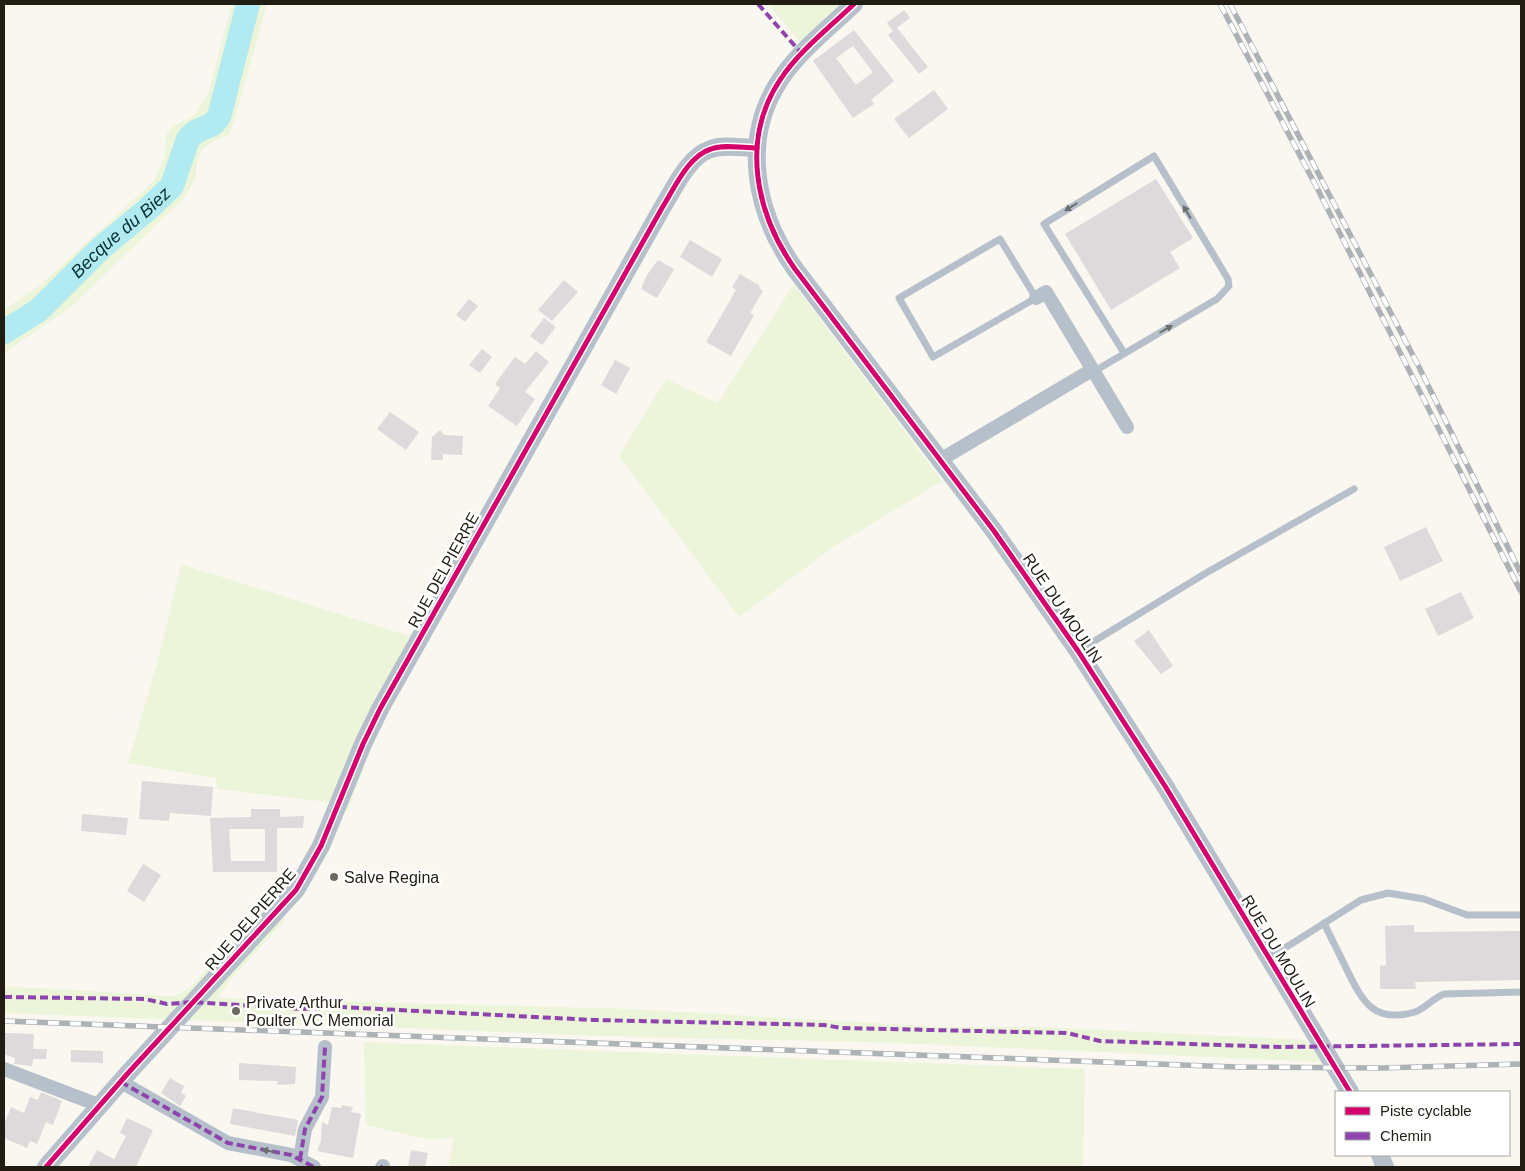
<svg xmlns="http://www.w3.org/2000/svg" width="1525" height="1171" font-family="Arial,sans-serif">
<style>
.green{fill:#ecf5d9}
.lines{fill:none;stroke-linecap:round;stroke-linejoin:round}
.river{stroke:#b1eaf0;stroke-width:24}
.building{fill:#ded9db;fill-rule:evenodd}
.service{stroke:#b5c0ca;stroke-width:7}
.minor{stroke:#b5c0ca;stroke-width:14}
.tertiary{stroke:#b5c0ca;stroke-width:18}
.rail-casing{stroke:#acb2b6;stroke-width:5.5}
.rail{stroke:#fff;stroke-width:4;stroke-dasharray:11;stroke-linecap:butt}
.quiet{stroke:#8e44ad;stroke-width:4;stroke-dasharray:8 4;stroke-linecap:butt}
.cycleway-casing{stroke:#fff;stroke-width:8}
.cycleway{stroke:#d6006c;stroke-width:5}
.oneway{fill:#6b6e6e}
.poi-dot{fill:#6d6960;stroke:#fff;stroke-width:2}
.labels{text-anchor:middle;stroke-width:5;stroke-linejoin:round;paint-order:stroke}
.street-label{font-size:16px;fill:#211d12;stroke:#fff}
.poi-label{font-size:16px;fill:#211d12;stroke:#fff;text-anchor:start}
.water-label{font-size:18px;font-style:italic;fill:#053034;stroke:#fff}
</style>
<rect width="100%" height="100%" fill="#f9f7f0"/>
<g class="green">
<path d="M232,4h35l-32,114 -6,17 -14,5 -13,10 -5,13 -1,15 -12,20 -113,109 -67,46v-43l35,-24 115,-105 11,-25 1,-21 7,-9 22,-11 13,-21z"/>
<path d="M768,4h72l-40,38z"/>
<path d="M794,284l148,197 -110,67 -93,69 -120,-161 47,-77 52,24z"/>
<path d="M481,514l-101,211 -33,87 -19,-10 -110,-13 -2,-11 -88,-15 32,-110 21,-89 228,72z"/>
<path d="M265,904l20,16 -53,58 -15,20 414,11 311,18h98l267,13 14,22 -446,-20 -244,-5 -627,-24v-27l170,10 15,-7z"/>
<path d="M364,1042l721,27 -2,98h-635l6,-30 -23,3 -65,-15z"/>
</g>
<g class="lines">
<path class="river" id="s1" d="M4,332l35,-22 62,-62 47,-39 24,-23 16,-47 7,-7 18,-8 6,-7 29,-113"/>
</g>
<g class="building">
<path d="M904,10l6,8 -13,10 31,39 -9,7 -31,-39 5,-4 -6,-8z"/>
<path d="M854,30l40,51 -23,19 3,4 -21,14 -40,-57zM853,46l20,26 -17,13 -20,-27z"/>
<path d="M934,90l14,19 -39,29 -15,-19z"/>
<path d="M1156,179l37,59 -23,14 10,16 -69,42 -46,-76z"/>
<path d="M690,240l32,19 -10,18 -32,-20z"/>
<path d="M658,260l16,9 -17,29 -16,-9 6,-14z"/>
<path d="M740,274l20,12 -1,2 4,3 -13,22 4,2 -23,41 -25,-14 30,-52 -4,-3z"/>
<path d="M564,280l14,12 -26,29 -14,-11z"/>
<path d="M469,299l9,7 -13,16 -9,-7z"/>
<path d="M544,318l12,9 -14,18 -12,-9z"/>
<path d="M482,349l10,8 -12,16 -11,-8z"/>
<path d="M536,351l13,11 -24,30 10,7 -18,27 -29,-20 12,-18 -5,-4 20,-27 10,7z"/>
<path d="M615,360l15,8 -14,26 -15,-9z"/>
<path d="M390,412l29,20 -13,18 -29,-21z"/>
<path d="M440,430l4,5 19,1 -1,19 -19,-1v6h-12l1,-23z"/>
<path d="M1426,527l17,34 -43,20 -16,-34z"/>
<path d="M1461,592l13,26 -36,18 -13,-27z"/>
<path d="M1149,630l24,36 -12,8 -27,-33z"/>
<path d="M142,781l71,6 -2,29 -41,-3 -1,8 -30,-2z"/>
<path d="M251,809h29v8l24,-1 -1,12h-26v44h-64l-3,-54 41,-1zM229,829h36v32h-34z"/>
<path d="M82,814l46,4 -2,17 -45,-4z"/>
<path d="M143,864l18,11 -17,27 -17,-11z"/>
<path d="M1414,925v7l107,-1v49l-106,2 1,7h-36v-23l6,-1 -1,-39z"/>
<path d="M4,1033l30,1 -1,15h14l-1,10h-13l-1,7 -18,-2 1,-6 -11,-4z"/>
<path d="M71,1050l32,1v12l-32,-1z"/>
<path d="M239,1063l57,4 -1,17 -18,1 1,-4 -39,-1z"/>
<path d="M170,1078l14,8 -3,7 5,3 -6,10 -19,-13z"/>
<path d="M41,1092l21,9 -9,24 -7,-3 -9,22 -7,-3 -3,7 -23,-10v-13l7,-18 13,6 6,-16 8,3z"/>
<path d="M342,1105l11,2 -2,5 10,2 -8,44 -36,-7 4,-10 1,-19 6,3 4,-18 9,1z"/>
<path d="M233,1108l65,12 -3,16 -65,-12z"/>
<path d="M127,1118l26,12 -17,37h-48l9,-17 17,9 12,-23 -6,-3z"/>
<path d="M411,1150l17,3 -3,14h-17z"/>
</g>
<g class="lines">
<g class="service">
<path d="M1000,239l36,59 -103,59 -34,-59z"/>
<path d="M1093,372l124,-73 12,-13 -1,-7 -74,-123 -110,68 80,129"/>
<path d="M1078,651l128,-78 148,-84"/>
<path d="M1324,923c7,15 15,30 22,45 16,32 26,56 69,44 11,-4 18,-14 29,-18l77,-2"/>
<path d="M1269,958l92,-58 27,-7 36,6 43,16h54"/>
</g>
<g class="minor">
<path d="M1036,298l10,-6 81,135"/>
<path d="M940,460l152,-90"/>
<path d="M4,1069l97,37"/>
<path d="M121,1082l107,61 63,12 23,12"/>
<path d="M300,1159l5,-30 17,-32 3,-50"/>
<path d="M382,1167l1,-1"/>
</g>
<g class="tertiary">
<path d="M854,4c-25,24 -55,47 -74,76 -40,60 -24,134 15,189l199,262 84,120 87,135 185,306"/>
<path d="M1380,1155l5,12"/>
<path d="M46,1167l83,-95 167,-182 25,-44 42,-102 17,-35 282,-501c12,-19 26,-52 49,-59 13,-5 32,-1 46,-1"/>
</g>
<defs>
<g id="rail">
<path d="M1220,4l96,182 205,406"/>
<path d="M1230,4l189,363 102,207"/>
<path d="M4,1021l1232,46 146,1 139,-4"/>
</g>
</defs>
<use href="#rail" class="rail-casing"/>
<use href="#rail" class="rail"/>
<g class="quiet">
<path d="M758,4l44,50"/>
<path d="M4,997l141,2 22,5 25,-2 110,7 38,-2 254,13 230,5 18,3 225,5 33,8 180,6 241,-3"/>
<path d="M121,1082l107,61 63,12 23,12"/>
<path d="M300,1159l5,-30 17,-32 3,-50"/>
<path d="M382,1167l1,-1"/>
</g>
<defs>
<g id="cycleway">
<path d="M854,4c-25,24 -55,47 -74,76 -40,60 -24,134 15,189l199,262 84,120 87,135 185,306"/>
<path d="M46,1167l83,-95 167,-182 25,-44 42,-102 17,-35 282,-501c12,-19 26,-52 49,-59 13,-5 32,-1 46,-1"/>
</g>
</defs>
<use href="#cycleway" class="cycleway-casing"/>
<use href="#cycleway" class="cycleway"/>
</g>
<defs><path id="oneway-solid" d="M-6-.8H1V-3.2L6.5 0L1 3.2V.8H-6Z" transform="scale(1.25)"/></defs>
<g class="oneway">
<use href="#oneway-solid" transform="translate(1071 207) rotate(148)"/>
<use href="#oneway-solid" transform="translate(1187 212) rotate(-121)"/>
<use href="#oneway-solid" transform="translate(1166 329) rotate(-30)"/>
<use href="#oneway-solid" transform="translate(269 1151) rotate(-169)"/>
</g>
<g class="poi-dot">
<circle cx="334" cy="877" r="5"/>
<circle cx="236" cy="1011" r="5"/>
</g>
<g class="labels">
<g class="street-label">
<text transform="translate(443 570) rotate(-61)" y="6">RUE DELPIERRE</text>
<text transform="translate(1063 608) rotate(56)" y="6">RUE DU MOULIN</text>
<text transform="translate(250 919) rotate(-49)" y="6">RUE DELPIERRE</text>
<text transform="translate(1279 951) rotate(59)" y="6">RUE DU MOULIN</text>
</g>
<g class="poi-label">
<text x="344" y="883">Salve Regina</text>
<text x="246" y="1008">Private Arthur<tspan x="246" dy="18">Poulter VC Memorial</tspan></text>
</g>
<g class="water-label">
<text dy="6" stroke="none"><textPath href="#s1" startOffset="154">Becque du Biez</textPath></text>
</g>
</g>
<rect width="1525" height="1171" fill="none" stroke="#211d12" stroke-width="10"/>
<rect x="1335" y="1091" width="175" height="65" fill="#ffffff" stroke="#a6a5a0"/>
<rect x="1345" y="1107" width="25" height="8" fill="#d6006c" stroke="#a6a5a0"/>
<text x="1380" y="1116" font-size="15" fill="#211d12">Piste cyclable</text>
<rect x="1345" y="1132" width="25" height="8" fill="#8e44ad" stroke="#a6a5a0"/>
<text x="1380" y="1141" font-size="15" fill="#211d12">Chemin</text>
</svg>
